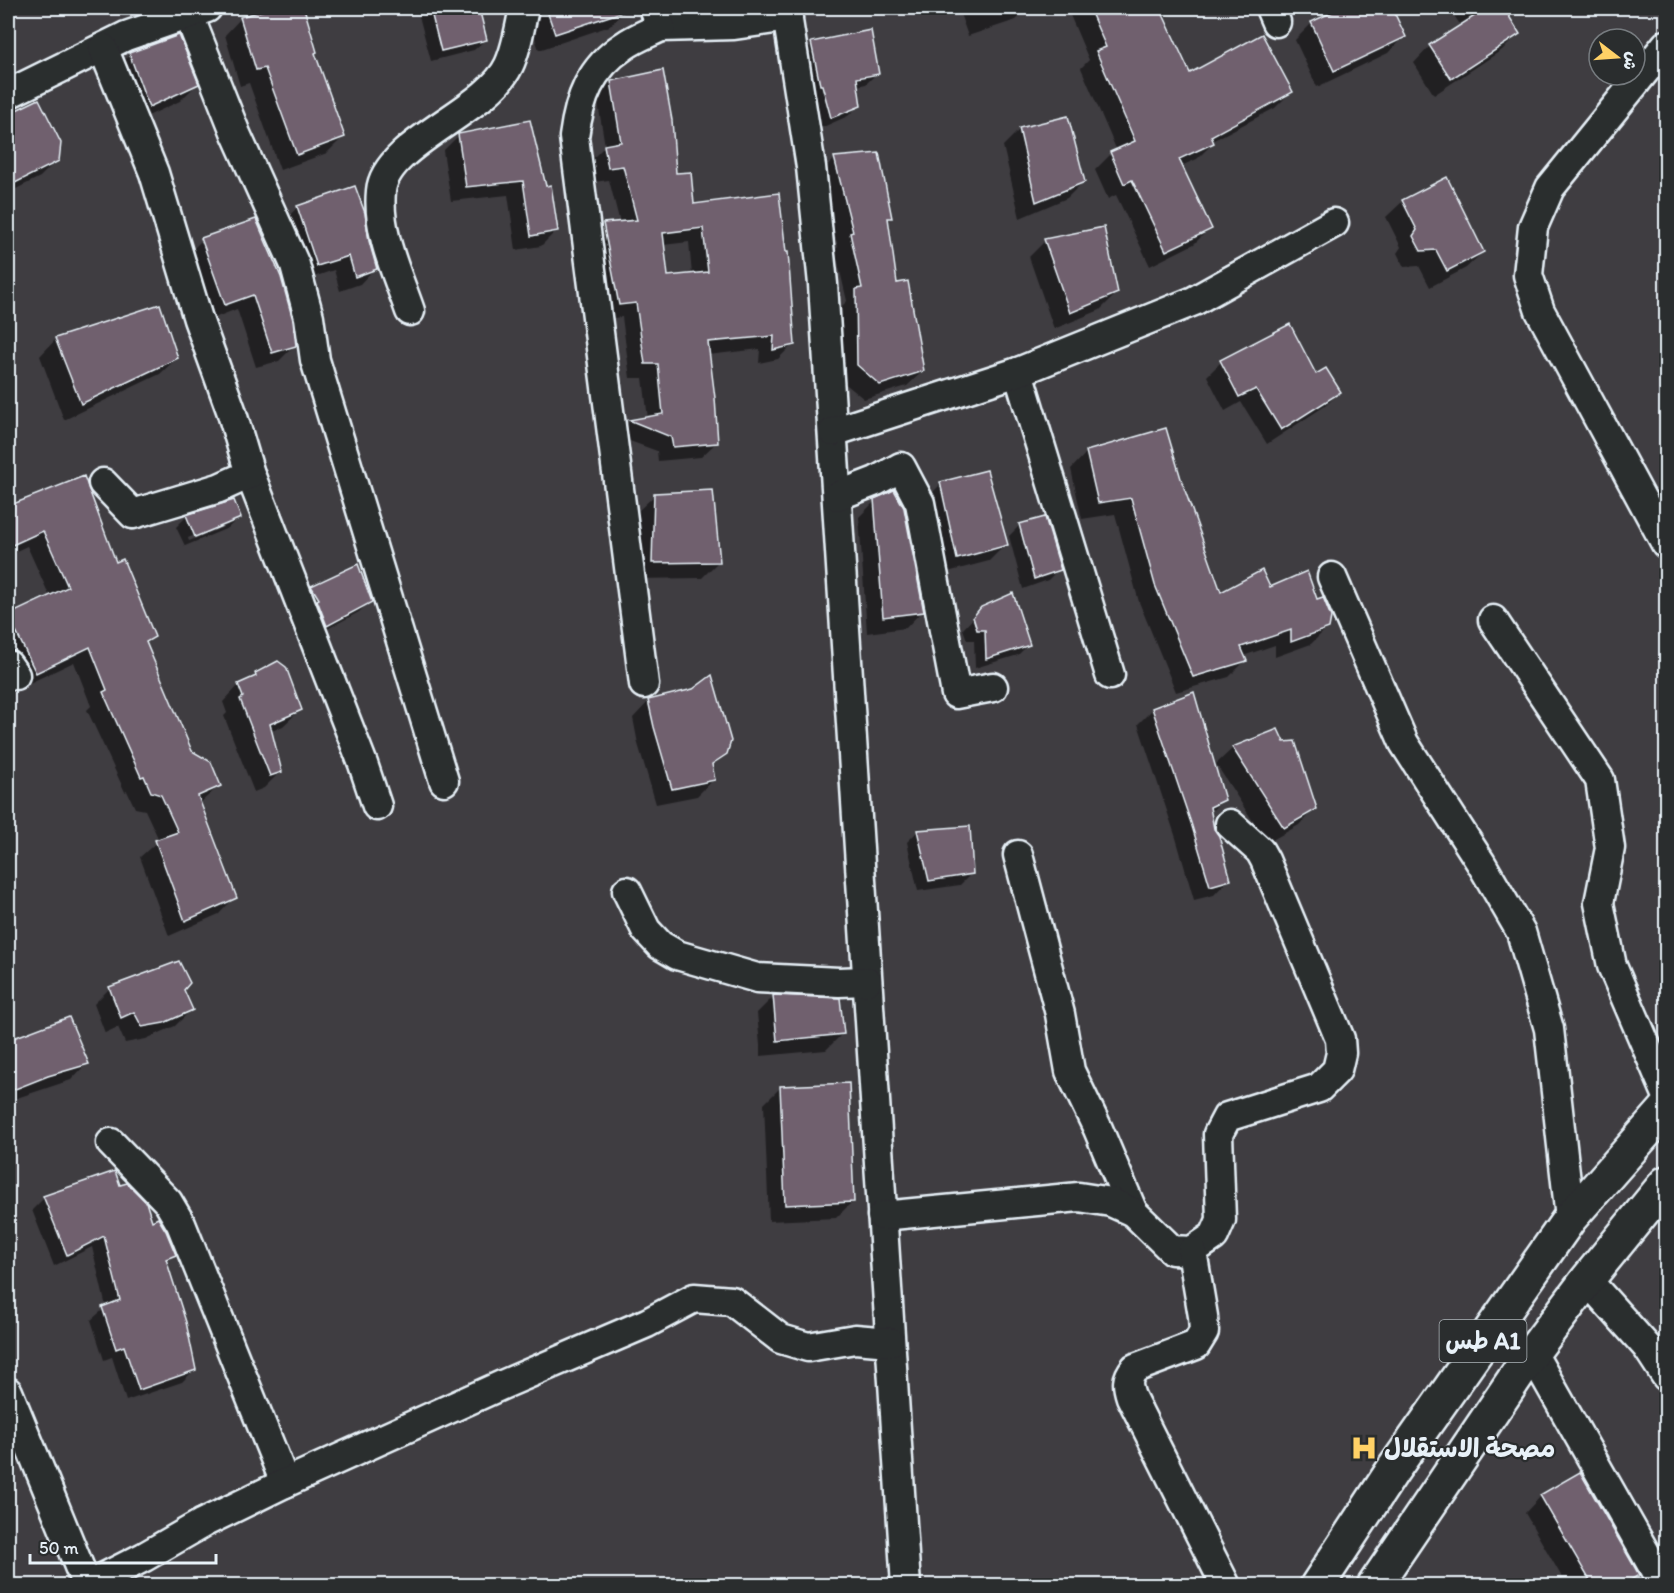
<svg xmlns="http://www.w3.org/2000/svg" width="1674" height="1593" font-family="Itim,'Playpen Sans Arabic',sans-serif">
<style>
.shadow{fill:#0007;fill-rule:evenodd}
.building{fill:#6f616e;stroke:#e8f1f8;stroke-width:1.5;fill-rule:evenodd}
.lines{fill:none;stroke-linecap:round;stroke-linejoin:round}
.minor-casing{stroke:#e8f1f8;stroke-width:33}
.highway-casing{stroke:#e8f1f8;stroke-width:38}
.minor{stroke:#2a2d2e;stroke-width:28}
.highway{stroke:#2a2d2e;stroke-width:33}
.labels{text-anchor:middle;stroke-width:4.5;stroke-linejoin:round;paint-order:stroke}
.shield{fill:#2a2d2e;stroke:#afb6bb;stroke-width:1.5}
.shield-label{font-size:24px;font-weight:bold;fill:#e8f1f8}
.poi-label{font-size:26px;font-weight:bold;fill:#e8f1f8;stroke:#2a2d2e;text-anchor:start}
</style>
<rect width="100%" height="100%" fill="#3f3d41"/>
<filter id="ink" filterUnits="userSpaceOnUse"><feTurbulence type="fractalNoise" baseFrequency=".0167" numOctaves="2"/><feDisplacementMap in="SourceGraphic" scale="12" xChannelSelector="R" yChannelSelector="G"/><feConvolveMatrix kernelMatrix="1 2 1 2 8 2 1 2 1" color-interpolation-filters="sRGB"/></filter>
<g filter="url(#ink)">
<g class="shadow">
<path d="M277,8h25l14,44 -3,2 30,83 -16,16 -47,17 -31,-87 -9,3 -15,-51 16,-17z"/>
<path d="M428,8h49l8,32 -11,10 -43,11 -12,-45z"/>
<path d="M535,8h91v1l-16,17 -71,24 -12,-35z"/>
<path d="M958,8h71l-13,12 -48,16z"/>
<path d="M1067,8h120l-23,10 25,57 102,17 -16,16 -63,33 1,2 -16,16 -16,7 29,62 -16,16 -44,22 -34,-71 -8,4 -13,-29 16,-16 6,-3 -36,-83 8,-8z"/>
<path d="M1344,8h46l14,28 -16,17 -71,34 -22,-47 17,-17z"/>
<path d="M1449,8h72l-12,11 10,15 -17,16 -68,45 -20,-32 16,-17 31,-20z"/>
<path d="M812,44l65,29 -11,11 -9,2 2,19 -11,11 -27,12 -20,-73z"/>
<path d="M130,54l67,30 -17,17 -47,22 -19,-52z"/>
<path d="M611,82l64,92 17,32 101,138 -15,15 -19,4 1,-14 -52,6 8,88 -15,14 -43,4 -1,-10 -41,-15 13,-14 19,-3 -5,-41h-13l-8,-61 -17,2 -16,-80 15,-15 16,-1 -11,-43 -15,2 -4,-21 15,-15 -8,-49zM689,242l3,33 -25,2 -4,-32z"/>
<path d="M38,101l19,59 -17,17 -32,16v-77z"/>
<path d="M1020,129l63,53 -16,16 -47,20 -17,-72z"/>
<path d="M459,135l86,52 12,43 -16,16 -25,4 -8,-55 -57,6 -8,-50z"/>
<path d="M835,159l56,58 -4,4 9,63 27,87 -16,15 -43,13 -22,-18v-75l5,-5 -12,-51 3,-3 -19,-73z"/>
<path d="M1403,201l80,51 -17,16 -36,19 -11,-21 -15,1 -7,-14 4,-6 -15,-30z"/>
<path d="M298,207l69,34 8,27 -15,16 -20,7 -6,-21 -32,11 -20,-59z"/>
<path d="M255,221l40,124 -16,16 -23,6 -19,-58 -28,11 -22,-65 15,-15z"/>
<path d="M1045,241l72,52 -17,17 -46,19 -25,-72z"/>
<path d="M56,339l121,19 -17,16 -96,46 -24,-64z"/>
<path d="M1221,362l95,14 24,16 -15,14 -58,38 -26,-42 -16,9 -18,-35z"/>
<path d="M1087,452l93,30 40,113 50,-6 58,38 -17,17 -36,13v-12l-32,11 2,5 -16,16 -53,15 -37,-90 -24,-88 -33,5 -11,-50z"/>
<path d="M83,478l32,86 39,73 -9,8 46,107 28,34 -20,18 36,93 -16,17 -50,22 -29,-79 19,-17 -14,-30 -10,-2 -8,-17 -2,1 -38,-82 4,-4 -17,-44 -55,26 -11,-25v-45l42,-21 -23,-51 -19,9v-47z"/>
<path d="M941,484l65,60 -17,17 -49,13 -15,-74z"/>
<path d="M655,495l64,66 -17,17 -66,1 2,-68z"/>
<path d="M875,501l47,110 -16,17 -39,5 -8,-116z"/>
<path d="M187,516l52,1 -11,11 -43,18 -9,-19zM228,521v4l-39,16 -1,-3z"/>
<path d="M1044,519l15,50 -11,11 -25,9 -14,-53 10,-10z"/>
<path d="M312,587l58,14 -11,11 -43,23 -15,-37z"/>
<path d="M982,609l47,35 -11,11 -43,13 -1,-28h-7l-4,-11z"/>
<path d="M256,674l44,36 -17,16 -13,6 10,40 -16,16 -10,4 -30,-76 3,-3 -4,-11 16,-17 11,-5z"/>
<path d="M649,701l76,52 -14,14 2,13 -16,16 -41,8 -18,-60 -5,-26z"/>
<path d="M1153,709l70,90 -13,14 3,16 16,50 -15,16 -20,5 -18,-62 -38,-114z"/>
<path d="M1283,744l32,64 -16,17 -32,18 -51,-79 17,-16z"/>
<path d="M918,831l53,43 -11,11 -42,6 -11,-49z"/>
<path d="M110,988l73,2 9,19 -17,17 -29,13 -21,4 -7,-16 -13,6 -11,-29z"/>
<path d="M773,997l69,37 -16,16 -65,6 -4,-43z"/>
<path d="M68,1019l19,44 -16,17 -63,21v-60z"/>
<path d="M780,1088l73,113 -17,17 -67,3 -5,-117z"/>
<path d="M119,1187l32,36 23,31 -9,9 29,107 -12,12 -56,19 -14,-44 -8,3 -13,-40 15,-13 -14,-60 -38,19 -22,-56 12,-12z"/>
<path d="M1541,1496l96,79 -11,11h-59l-42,-73z"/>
</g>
<g class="building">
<path d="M272,8h32l13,44 -2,1 30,84 -48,18 -32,-87 -9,2 -16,-53z"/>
<path d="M430,8h49l8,32 -46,11z"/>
<path d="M546,8h78l1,3 -70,23z"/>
<path d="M1089,8h71l30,65 72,-39 31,58 -82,44 3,7 -35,16 33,70 -46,22 -34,-71 -8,4 -14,-32 25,-11 -39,-90 10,-4z"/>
<path d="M1341,8h51l14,29 -72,34 -23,-49z"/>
<path d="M1487,8h17l16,26 -69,45 -22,-34z"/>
<path d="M871,30l8,44 -22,4 4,28 -30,12 -9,-33h-2l-9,-43z"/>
<path d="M179,35l20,49 -50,23 -20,-54z"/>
<path d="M663,70l9,50 4,53 15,-1 3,32 85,-11 7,59h2l7,93 -22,5 1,-14 -66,6 7,56 3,45 -45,4 -2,-10 -42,-17 34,-6 -5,-50h-13l-9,-61 -17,2 -16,-82 34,-3 -14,-54 -15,2 -4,-23 17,-3 -10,-61zM703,228l5,44 -40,4 -5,-43z"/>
<path d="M39,99l22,44 -2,18 -46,23 -5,-12v-58z"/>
<path d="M1068,116l17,66 -49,20 -17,-74z"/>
<path d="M530,120l16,66 5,-1 7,46 -27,5 -8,-55 -57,6 -8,-53z"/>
<path d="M879,153l13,65h-4l9,65 11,-2 16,90 -44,14 -23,-20 -1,-76 6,-1 -12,-55 3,-1 -19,-75z"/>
<path d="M1447,177l37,75 -37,19 -11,-21 -15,1 -8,-15 4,-6 -15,-30z"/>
<path d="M355,186l10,27 4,28 8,28 -22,8 -6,-21 -32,10 -20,-60z"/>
<path d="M256,219l25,58 12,43 3,26 -24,7 -19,-58 -28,10 -24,-67z"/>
<path d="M1104,227l14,66 -48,20 -26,-74z"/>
<path d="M160,304l18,54 -97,46 -26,-66z"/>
<path d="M1290,324l26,50 10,-6 15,24 -60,38 -25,-41 -17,8 -19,-37z"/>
<path d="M1166,428l16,54 39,110 41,-22 8,17 37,-16 10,28 6,-2 8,20 -2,11 -38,14v-12l-50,17 6,14 -54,16 -38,-92 -24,-87 -33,5 -12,-52z"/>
<path d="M987,470l21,75 -51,14 -17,-77z"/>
<path d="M84,476l32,86 7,-3 32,78 -9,5 46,109 19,11 10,24 -23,10 39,102 -52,23 -30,-81 23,-8 -17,-37 -10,-3 -7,-16 -3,1 -38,-85 4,-2 -17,-43 -54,26 -28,-58 60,-28 -25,-56 -35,16v-41z"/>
<path d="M713,490l7,72 -68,1 2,-70z"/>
<path d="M894,490l10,18 20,104 -41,5 -9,-118z"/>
<path d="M234,500l7,18 -46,19 -9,-22z"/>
<path d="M1045,517l16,53 -27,9 -15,-55z"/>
<path d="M358,564l14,38 -45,24 -10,-26 2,-1 -8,-13z"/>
<path d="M1013,593l17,52 -44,14 -1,-29h-8l-4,-13 8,-10z"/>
<path d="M278,661l8,6 16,43 -32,14 12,48 -12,4 -30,-77 3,-2 -5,-13 18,-8 -1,-3z"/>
<path d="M712,675l19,66 -4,13 -15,10 3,16 -43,9 -18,-62 -6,-27 45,-11z"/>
<path d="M1194,692l31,108 -15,7 4,22 5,7 12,44 -21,6 -19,-63 -39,-115z"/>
<path d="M1278,729l6,13 11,-1 22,68 -33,19 -52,-81z"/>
<path d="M970,826l3,48 -44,7 -12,-51z"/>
<path d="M179,961l11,22 -6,7 9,20 -29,13 -22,4 -8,-15 -13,6 -12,-31z"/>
<path d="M773,995l67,3 4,36 -67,7z"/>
<path d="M69,1017l20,47 -41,12 -40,16v-52z"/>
<path d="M849,1083l5,119 -69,3 -5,-119z"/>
<path d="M115,1171l5,14 7,-2 19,19 6,19 6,-3 8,13 10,24 -10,4 20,63 10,48 -57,20 -15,-44 -8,3 -14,-42 18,-7 -16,-64 -37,19 -24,-59z"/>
<path d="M1580,1472l59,103 -18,11h-28l-53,-91z"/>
</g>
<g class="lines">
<defs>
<g id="minor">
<path d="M654,8l7,19 73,-2 54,-8"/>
<path d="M786,8l25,159 12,117 83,1302"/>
<path d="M1270,8l6,14"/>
<path d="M188,13l48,121 59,131 14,52 6,43 129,421"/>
<path d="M1666,45l-116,143 -17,39 -5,48 12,36 126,233"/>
<path d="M8,94l118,-58 81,-28"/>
<path d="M410,311c-13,-38 -33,-78 -29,-120 4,-48 107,-80 128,-126 8,-17 11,-39 15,-57"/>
<path d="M1018,372l92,303"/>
<path d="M833,432l185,-60 176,-71 140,-78"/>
<path d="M250,474l113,290 14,42"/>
<path d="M103,483l30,31 86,-26 31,-14 -19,-64 -33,-91 -44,-146 -51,-125"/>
<path d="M837,496l39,-15 25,-14 19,36 36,191 37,-7"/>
<path d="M1332,577l72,166 77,120 40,69 28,97 21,189"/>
<path d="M1493,620l107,160 10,68 -11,55 13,63 54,126"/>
<path d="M8,665l7,10"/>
<path d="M644,684l-70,-547c5,-38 16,-69 50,-91 11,-8 25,-13 37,-19"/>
<path d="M1018,855l42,159 10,57 28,58 35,83"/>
<path d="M627,891l19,39 14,15 17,10 80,23 82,4 28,-1"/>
<path d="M111,1143l57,59 13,22 104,259"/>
<path d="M882,1216l197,-19 32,5 22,10 39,38 20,1 22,-15 7,-16 -3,-86 9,-17 92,-29 18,-18 4,-17 -1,-14 -75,-179 -5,-9 -30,-27"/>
<path d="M1192,1251l11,65 1,16 -8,13 -61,23c-9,11 -8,17 -4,29l95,189"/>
<path d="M1587,1280l60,67 19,29"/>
<path d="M1532,1353l132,233"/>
<path d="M8,1392l79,194"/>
<path d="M87,1586l57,-29 59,-34 82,-40 217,-98 145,-62 47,-25 38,3 49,38 27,8 47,-8 35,3"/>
</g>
<g id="highway">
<path d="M1317,1586l76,-116 177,-252 96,-109"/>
<path d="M1374,1586l158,-233 55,-73 79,-97"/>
</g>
</defs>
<use href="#minor" class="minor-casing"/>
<use href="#highway" class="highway-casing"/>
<use href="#minor" class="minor"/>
<use href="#highway" class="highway"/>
</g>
</g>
<defs>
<symbol id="hospital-bare" viewBox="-9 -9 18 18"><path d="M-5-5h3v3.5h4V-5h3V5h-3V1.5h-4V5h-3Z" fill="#ffd166" stroke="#2a2d2e" stroke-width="2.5" paint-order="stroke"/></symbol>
</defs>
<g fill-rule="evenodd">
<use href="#hospital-bare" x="1345" y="1429" width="38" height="38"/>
</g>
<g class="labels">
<rect class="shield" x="1439.5" y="1320" width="87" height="42" rx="4.5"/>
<g class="shield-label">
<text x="1483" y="1349">طس A1</text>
</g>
<g class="poi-label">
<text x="1384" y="1457">مصحة الاستقلال</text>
</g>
</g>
<rect width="1674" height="1593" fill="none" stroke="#2a2d2e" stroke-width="30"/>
<rect x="15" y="15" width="1644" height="1563" fill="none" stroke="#e8f1f8" stroke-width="2" filter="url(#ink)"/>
<g transform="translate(1617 57) rotate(107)"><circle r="28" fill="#2a2d2e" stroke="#767b7f" stroke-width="1.5"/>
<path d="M0-4.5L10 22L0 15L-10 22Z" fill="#ffd166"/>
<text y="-9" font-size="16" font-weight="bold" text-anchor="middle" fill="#e8f1f8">ش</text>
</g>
<path d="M30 1554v9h186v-9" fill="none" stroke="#e8f1f8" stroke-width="3"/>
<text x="39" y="1554" font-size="18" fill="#e8f1f8" stroke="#2a2d2e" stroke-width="4.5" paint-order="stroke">50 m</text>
</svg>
